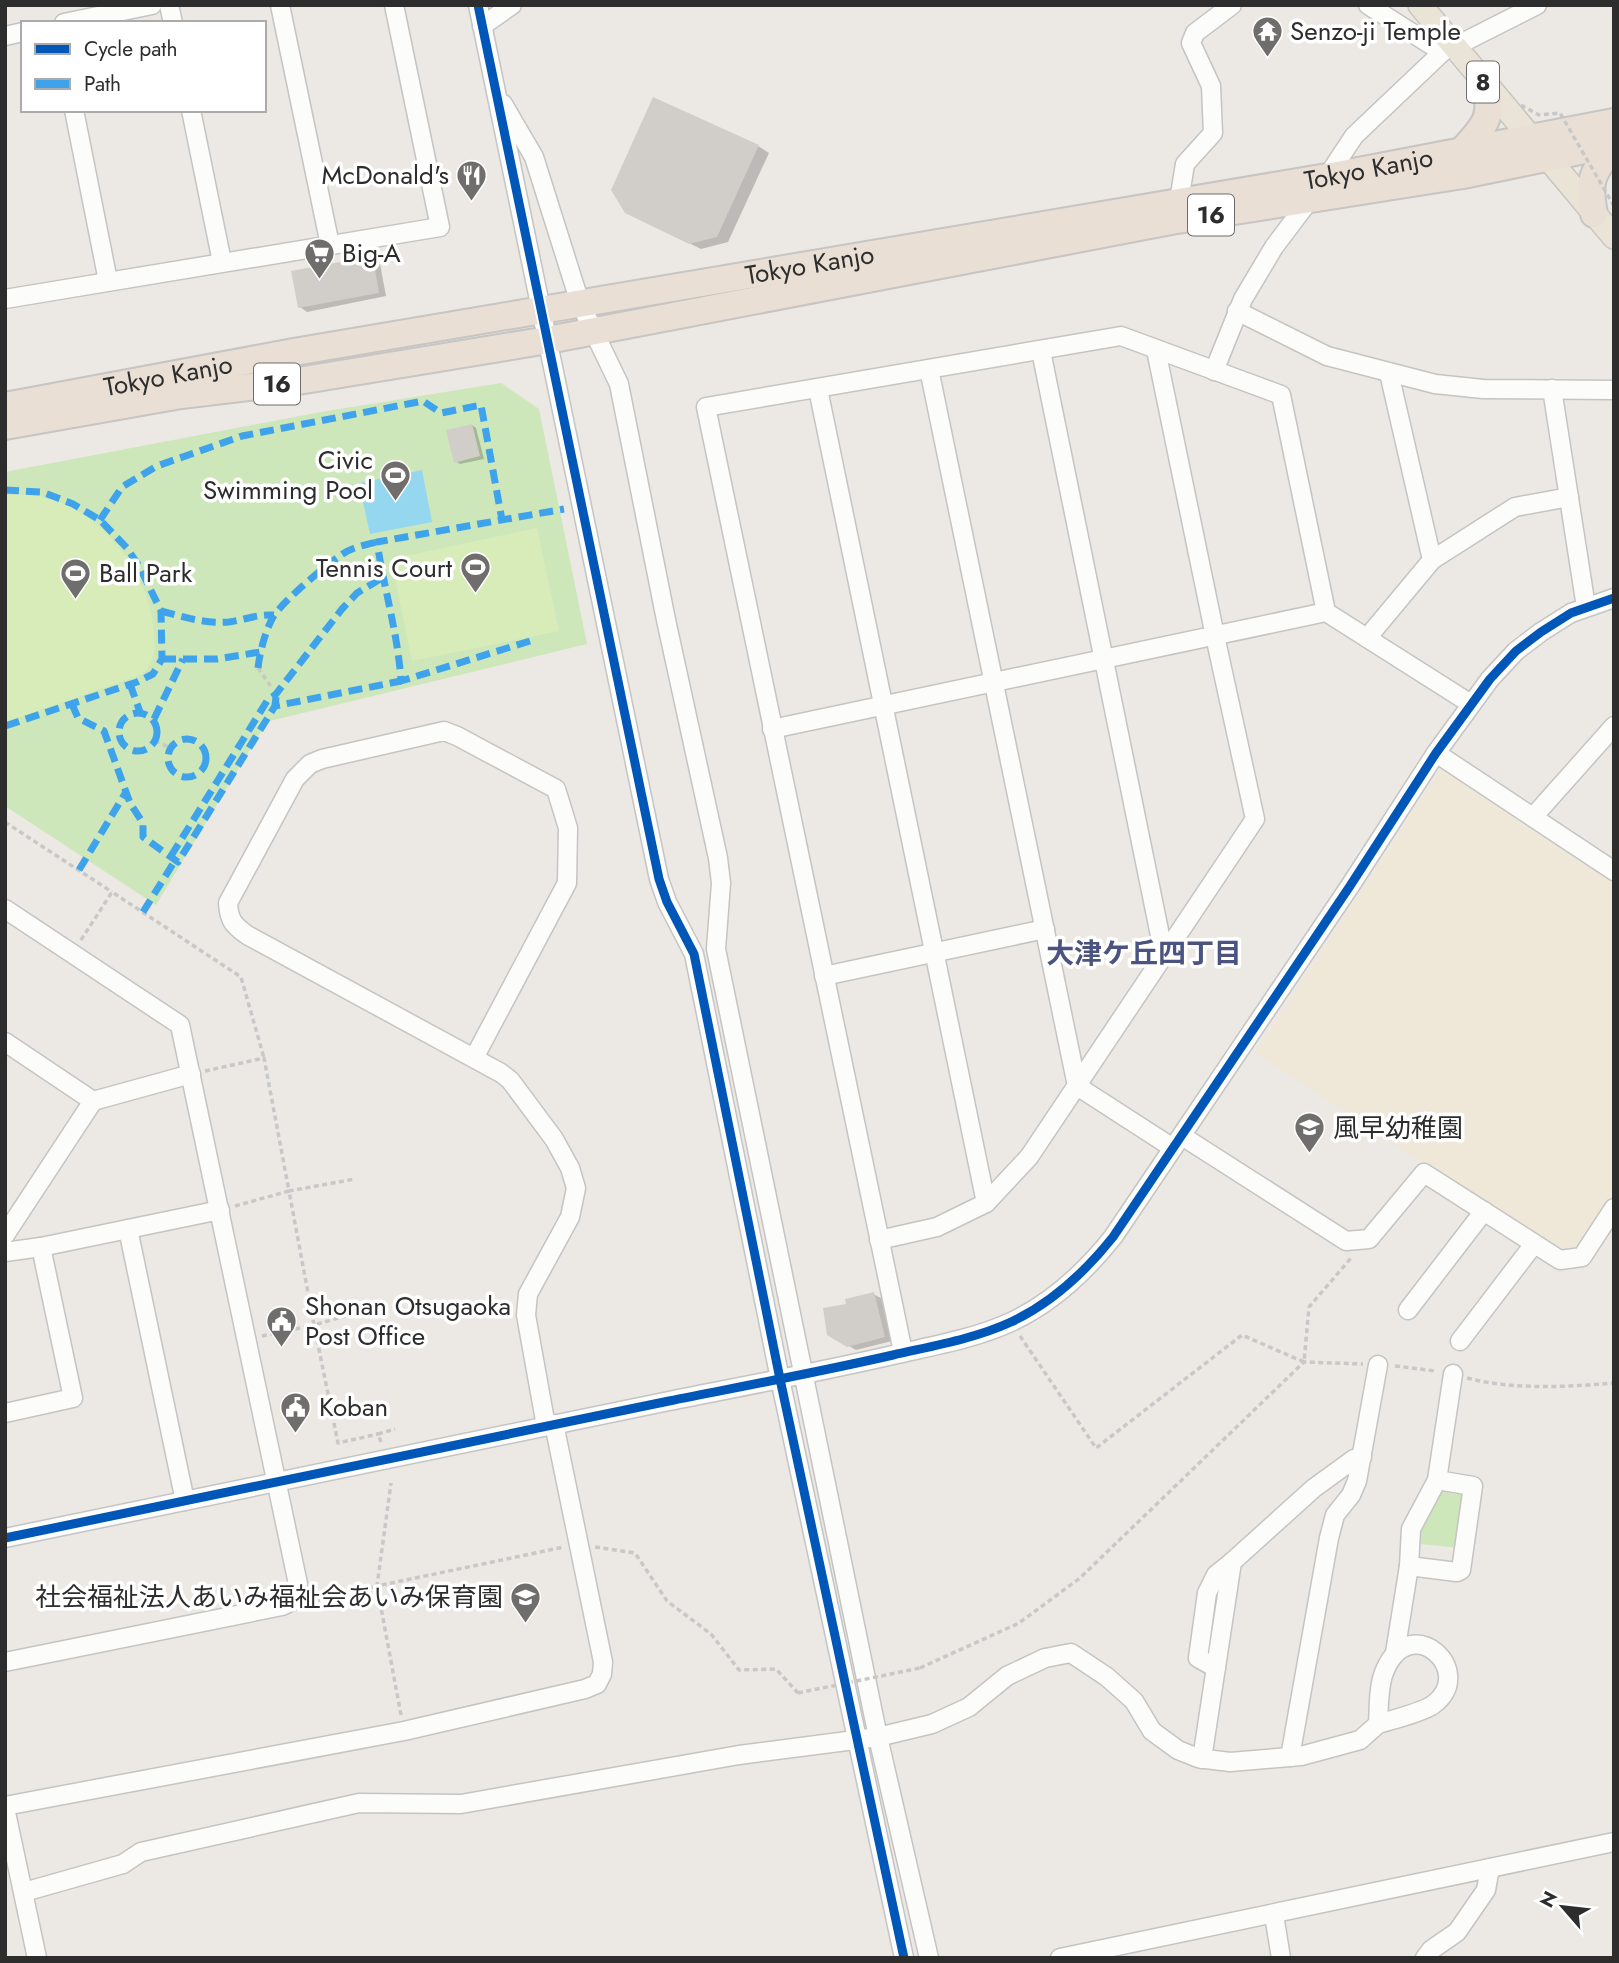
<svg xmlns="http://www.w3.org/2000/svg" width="1619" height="1963" font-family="Jost,'Noto Sans JP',sans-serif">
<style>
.education{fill:#efe7d8}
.green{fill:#cde7bb}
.pitch{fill:#d8ecb9}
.water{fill:#94d7ef}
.shadow{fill:#0003}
.building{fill:#d1ceca}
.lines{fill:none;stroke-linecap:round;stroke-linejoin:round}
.minor-casing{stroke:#c5c4c4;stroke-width:21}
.major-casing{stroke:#c6c5c3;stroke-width:26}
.highway-casing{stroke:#c6c5c3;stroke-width:30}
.path{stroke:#c8c8c8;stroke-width:3.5;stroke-dasharray:5 3.5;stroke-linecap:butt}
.minor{stroke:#fcfcfb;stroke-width:18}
.major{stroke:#e9e4d5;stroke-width:23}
.highway{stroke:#eadfd5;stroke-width:26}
.path-bridge{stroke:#c8c8c8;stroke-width:3.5;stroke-dasharray:5 3.5;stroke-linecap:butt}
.quiet{stroke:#3ea3eb;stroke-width:7;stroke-dasharray:14 7;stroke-linecap:butt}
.cycleway-casing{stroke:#fff;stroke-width:13}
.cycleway{stroke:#0057b8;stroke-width:9}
.labels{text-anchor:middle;stroke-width:7;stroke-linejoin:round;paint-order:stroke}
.shield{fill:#fff;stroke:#6c6c6c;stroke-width:2}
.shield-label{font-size:24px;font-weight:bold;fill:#2d2d2d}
.poi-label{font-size:26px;fill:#2d2d2d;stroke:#fff;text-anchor:start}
.street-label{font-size:26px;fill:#2d2d2d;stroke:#fff}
.neighbourhood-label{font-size:28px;font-weight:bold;fill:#4b5481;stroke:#fff}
</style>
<rect width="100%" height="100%" fill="#ece8e4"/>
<path class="education" d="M1443,766l171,114v310l-41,62 -14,1 -304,-201z"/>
<g class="green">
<path d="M501,383l38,26 48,235 -317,77 -6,6 -108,178 -151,-99v-334l316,-60z"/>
<path d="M1433,1490l30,1 5,3 -7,54 -42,-4 7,-38z"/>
</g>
<g class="pitch">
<path d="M5,495c14,0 31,-1 44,3 55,18 98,71 104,128 2,21 5,35 -12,49l-136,47z"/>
<path d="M537,528l22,103 -147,30 -21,-102z"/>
</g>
<path class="water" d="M422,470l10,52 -62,12 -11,-51z"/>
<g class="shadow">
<path d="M758,146l11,7 -41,89 -27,7 -63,-31z"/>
<path d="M370,249l8,4 8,43 -79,16 -7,-5 47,-45z"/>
<path d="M472,425l4,3 8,31 -24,5 -5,-3z"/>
<path d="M873,1294l8,4 11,43 -36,9 -28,-16 21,-29z"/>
</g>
<g class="building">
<path d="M653,97l106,48 -42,92 -28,7 -64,-31 -14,-23z"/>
<path d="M371,247l8,46 -81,15 -7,-37 54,-10 -2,-9z"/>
<path d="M472,424l8,32 -26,7 -8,-33z"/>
<path d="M874,1292l11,45 -38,10 -20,-12 -4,-27 23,-4 -1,-5z"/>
</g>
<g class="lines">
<defs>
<g id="minor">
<path d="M169,5l4,18"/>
<path d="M280,5l50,240"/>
<path d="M478,5l181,874 8,23 27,52 86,425 124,579"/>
<path d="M1368,5l74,47"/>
<path d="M64,23l88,-18"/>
<path d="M482,26l30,-21"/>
<path d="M5,36l18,-4"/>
<path d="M1456,46l81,-41"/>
<path d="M503,104l31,53 46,146 39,81 47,236 52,238 3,25 -5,66 162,788 51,221"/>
<path d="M74,110l34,171"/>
<path d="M191,110l31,152"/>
<path d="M1327,177l27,-41 98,-93"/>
<path d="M1179,201l6,-37 28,-31 -2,-47 -20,-43 4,-10 37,-28"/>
<path d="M5,299l435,-72 -46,-222"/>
<path d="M1237,311l90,45 108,28 48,5 131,1"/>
<path d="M1041,351l123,604"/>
<path d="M929,369l148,717 96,62"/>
<path d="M1214,371l29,-72 31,-52 37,-49"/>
<path d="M1389,373l43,187"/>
<path d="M818,389l168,814"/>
<path d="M1552,389l34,218"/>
<path d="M1367,638l65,-78 83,-53 54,-10"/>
<path d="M772,729l554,-117 145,92"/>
<path d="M1436,753l178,118"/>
<path d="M1533,817l81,-91"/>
<path d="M5,909l175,116 118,559 -6,17 -10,5 -277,56"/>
<path d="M824,976l221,-47"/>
<path d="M5,1042l88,59"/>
<path d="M474,1058l93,-175 1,-55 -12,-39 -99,-53 -13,-5 -122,28 -12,5 -15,15 -67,124c1,17 5,22 19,32l254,138 9,7 44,59 16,29 6,20 -6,29 -42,77 -2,21 20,111"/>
<path d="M1182,1136l164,105 23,-2 55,-66 136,87 22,-3 32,-49"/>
<path d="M128,1229l57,272"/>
<path d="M5,1235l88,-134 98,-27"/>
<path d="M879,1240l58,-13 49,-24 43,-46 226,-338 -40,-183 -59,-286"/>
<path d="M5,1252l36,-5 179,-37"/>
<path d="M1408,1310l76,-99"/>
<path d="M1460,1341l74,-97"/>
<path d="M903,1352l-197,-945 415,-71 160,59 45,217"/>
<path d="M5,1413l68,-15 -32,-151"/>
<path d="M5,1538c222,-46 443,-92 664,-137 75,-15 150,-29 224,-46 39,-9 81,-16 118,-33 41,-19 74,-50 102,-85l237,-351 86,-133 54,-74 26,-28 25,-19 30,-19 43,-15"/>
<path d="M1409,1566l48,6 4,-2 12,-84 -36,-6"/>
<path d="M1395,1653l14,-87 2,-37 26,-49 16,-106"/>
<path d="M1216,1668l-18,-10 9,-65 9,-18 16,-13"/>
<path d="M1290,1757l39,-219 6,-23 16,-20 6,-14 21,-116"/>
<path d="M1202,1759l30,-197 82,-74 40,-29 8,-2"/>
<path d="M5,1806l399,-75 181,-42 12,-5 5,-10 1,-12 -49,-238"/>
<path d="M5,1808l32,150"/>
<path d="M24,1892l99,-28 18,-12 218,-49 102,1 278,-49 139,-18 54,-13 37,-17 38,-31 38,-18 26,-5 36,24 27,24 18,30 26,19 20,8 32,4 71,-6 59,-16 18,-16c1,-16 0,-39 7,-54 26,-60 92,1 49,34 -10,8 -43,16 -56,20"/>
<path d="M1274,1915l7,43"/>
<path d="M1060,1958l554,-116"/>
<path d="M1425,1958l6,-8 26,-18 29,-42 4,-22"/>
</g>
<path id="major" d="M1420,5l194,232"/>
<g id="highway">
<path d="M1460,153c23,-25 37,-37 23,-71"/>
<path d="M1594,214c-7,-36 -1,-41 20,-69"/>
<path id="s1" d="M5,406l289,-54 1033,-175 287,-55"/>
<path d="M5,426l176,-31 111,-13 256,-42 623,-119 292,-46 151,-31"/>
</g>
</defs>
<use href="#minor" class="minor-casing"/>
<use href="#major" class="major-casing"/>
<use href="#highway" class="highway-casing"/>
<g class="path">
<path d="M258,668l14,20"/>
<path d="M155,741l16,7"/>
<path d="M5,822l107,70"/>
<path d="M81,940l31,-48 129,85 23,81"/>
<path d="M205,1071l59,-13 25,133 66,-12"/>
<path d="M235,1206l54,-15 25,134 65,-19"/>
<path d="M262,1336l52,-11 24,118 40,-9"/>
<path d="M1020,1336l76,112 146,-113 62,27 5,-55 42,-49"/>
<path d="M1395,1366l41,5"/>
<path d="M1467,1378c47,12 99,9 147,5"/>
<path d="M381,1442l-3,-8 17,-5"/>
<path d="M595,1547l40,6 32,48 44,33 28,36 37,-1 22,24"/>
<path d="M310,1602l67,-16 14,-103"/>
<path d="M920,1668l99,-45 61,-45 224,-216 59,2"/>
<path d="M401,1715l-24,-129 187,-39"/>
</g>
<use href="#minor" class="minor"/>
<use href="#major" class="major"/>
<use href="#highway" class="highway"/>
<g class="path-bridge">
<path d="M1521,105l18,10 21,-2 54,93"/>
<path d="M798,1693l122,-25"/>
</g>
<g class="quiet">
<path d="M5,490l37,2 31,12 27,16 27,28 12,18 22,45 1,48 -9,15 -16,8 -132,44"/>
<path d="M100,520l22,-33 35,-21 85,-30 181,-35 18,12 40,-8 21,115"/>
<path d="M161,611c23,6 44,13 68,11 15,-2 29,-8 45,-7"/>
<path d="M530,641l-129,40c-3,-47 -17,-92 -24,-139l187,-33"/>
<path d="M162,659h55l43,-7"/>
<path d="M258,668c2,-17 7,-36 15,-51 10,-16 52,-51 68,-62 11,-8 24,-10 36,-13"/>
<path d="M130,684l10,28"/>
<path d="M276,697l-1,9 126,-25"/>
<path d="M72,704l6,14 26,13 26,72 13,20v14l35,25 97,-156"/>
<circle cx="138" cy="732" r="19"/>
<path d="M154,719l29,-60"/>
<circle cx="187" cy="758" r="19"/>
<path d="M171,856l96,-155 9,-7 66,-85 15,-16 25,-15"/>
<path d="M79,870l47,-78"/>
<path d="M143,912l33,-53"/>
</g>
<defs>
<g id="cycleway">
<path d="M478,5l181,874 8,23 27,52 86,425 124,579"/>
<path d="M5,1538c222,-46 443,-92 664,-137 75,-15 150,-29 224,-46 39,-9 81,-16 118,-33 41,-19 74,-50 102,-85l237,-351 86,-133 54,-74 26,-28 25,-19 30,-19 43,-15"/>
</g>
</defs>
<use href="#cycleway" class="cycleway-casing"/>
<use href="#cycleway" class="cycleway"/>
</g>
<defs>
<symbol id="temple-pin" viewBox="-11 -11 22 30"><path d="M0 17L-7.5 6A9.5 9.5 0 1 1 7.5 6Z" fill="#706e6d" stroke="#fff"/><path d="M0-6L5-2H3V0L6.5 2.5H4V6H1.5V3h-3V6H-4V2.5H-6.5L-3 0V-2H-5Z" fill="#fff"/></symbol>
<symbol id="restaurant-pin" viewBox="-11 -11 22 30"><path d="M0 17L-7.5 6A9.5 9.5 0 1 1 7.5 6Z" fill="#706e6d" stroke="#fff"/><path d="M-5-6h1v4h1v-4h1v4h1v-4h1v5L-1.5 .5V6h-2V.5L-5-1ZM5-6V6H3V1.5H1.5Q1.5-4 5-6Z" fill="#fff"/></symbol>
<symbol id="supermarket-pin" viewBox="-11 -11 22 30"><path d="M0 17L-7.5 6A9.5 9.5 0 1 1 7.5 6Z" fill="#706e6d" stroke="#fff"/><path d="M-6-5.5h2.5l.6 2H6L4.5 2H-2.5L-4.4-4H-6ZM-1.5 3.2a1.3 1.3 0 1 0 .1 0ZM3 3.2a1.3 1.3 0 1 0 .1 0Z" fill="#fff"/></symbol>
<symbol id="stadium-pin" viewBox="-11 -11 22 30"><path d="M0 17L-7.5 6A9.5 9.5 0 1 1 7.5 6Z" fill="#706e6d" stroke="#fff"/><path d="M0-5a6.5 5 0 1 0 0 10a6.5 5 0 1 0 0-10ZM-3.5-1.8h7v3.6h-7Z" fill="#fff"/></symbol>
<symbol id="school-pin" viewBox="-11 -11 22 30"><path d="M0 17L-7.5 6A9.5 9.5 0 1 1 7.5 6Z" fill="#706e6d" stroke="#fff"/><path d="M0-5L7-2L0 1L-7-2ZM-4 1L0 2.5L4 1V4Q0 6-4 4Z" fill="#fff"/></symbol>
<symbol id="civic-pin" viewBox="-11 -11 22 30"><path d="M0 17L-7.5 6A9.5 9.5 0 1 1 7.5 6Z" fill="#706e6d" stroke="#fff"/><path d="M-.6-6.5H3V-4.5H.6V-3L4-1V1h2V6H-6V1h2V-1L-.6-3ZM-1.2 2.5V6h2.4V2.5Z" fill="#fff"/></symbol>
</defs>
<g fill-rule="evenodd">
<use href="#temple-pin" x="1250" y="14" width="35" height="47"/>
<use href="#restaurant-pin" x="454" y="158" width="35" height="47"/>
<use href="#supermarket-pin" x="302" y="236" width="35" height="47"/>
<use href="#stadium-pin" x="378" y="458" width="35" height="47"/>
<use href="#stadium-pin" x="458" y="550" width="35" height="47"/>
<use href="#stadium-pin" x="58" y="556" width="35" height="47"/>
<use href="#school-pin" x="1292" y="1110" width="35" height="47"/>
<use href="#civic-pin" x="264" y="1304" width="35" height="47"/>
<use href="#civic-pin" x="278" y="1390" width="35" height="47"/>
<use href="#school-pin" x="508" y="1580" width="35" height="47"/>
</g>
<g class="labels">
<g class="shield">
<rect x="1467" y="61.5" width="32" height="41" rx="5"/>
<rect x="1188" y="194.5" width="46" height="41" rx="5"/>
<rect x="254" y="363.5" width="46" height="41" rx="5"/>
</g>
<g class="shield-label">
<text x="1483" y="90">8</text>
<text x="1211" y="223">16</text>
<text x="277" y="392">16</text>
</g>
<g class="poi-label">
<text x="1290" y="40">Senzo-ji Temple</text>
<text x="449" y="184" text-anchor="end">McDonald's</text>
<text x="342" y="262">Big-A</text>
<text x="373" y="469" text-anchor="end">Civic<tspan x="373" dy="30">Swimming Pool</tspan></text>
<text x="452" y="577" text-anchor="end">Tennis Court</text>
<text x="99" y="582">Ball Park</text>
<text x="1333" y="1137">風早幼稚園</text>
<text x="305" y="1315">Shonan Otsugaoka<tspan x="305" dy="30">Post Office</tspan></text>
<text x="319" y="1416">Koban</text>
<text x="503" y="1606" text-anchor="end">社会福祉法人あいみ福祉会あいみ保育園</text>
</g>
<g class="street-label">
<text dy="9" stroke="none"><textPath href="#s1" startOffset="1384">Tokyo Kanjo</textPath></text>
<text dy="9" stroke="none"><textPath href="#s1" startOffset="817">Tokyo Kanjo</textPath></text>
<text dy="9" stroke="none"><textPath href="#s1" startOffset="166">Tokyo Kanjo</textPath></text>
</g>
<g class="neighbourhood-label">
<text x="1144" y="963">大津ケ丘四丁目</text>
</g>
</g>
<rect width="1619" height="1963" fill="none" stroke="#2d2d2d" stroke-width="14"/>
<rect x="21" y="21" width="245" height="91" fill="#ffffff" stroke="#ababab" stroke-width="2"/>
<rect x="35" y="44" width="35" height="10" fill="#0057b8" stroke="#ababab" stroke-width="2"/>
<text x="84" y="56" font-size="21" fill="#2d2d2d">Cycle path</text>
<rect x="35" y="79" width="35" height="10" fill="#3ea3eb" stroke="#ababab" stroke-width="2"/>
<text x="84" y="91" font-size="21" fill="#2d2d2d">Path</text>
<g transform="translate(1563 1907) rotate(298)" stroke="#ffffff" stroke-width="5" paint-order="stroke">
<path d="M0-5L12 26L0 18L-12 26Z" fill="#2d2d2d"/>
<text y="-10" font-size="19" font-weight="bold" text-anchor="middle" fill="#2d2d2d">N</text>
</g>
</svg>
